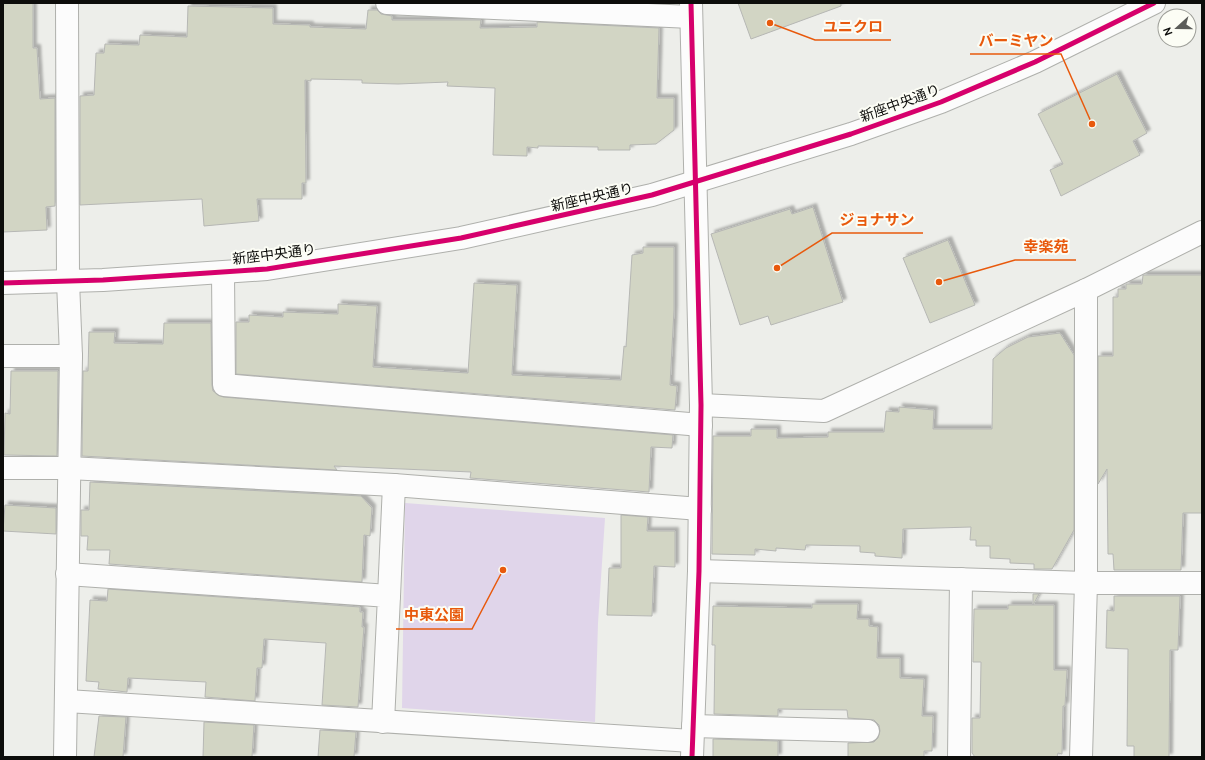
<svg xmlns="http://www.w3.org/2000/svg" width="1205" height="760" font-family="Cabin,'Noto Sans JP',sans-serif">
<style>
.green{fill:#e0d5ea}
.building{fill:#d2d5c4;stroke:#b6b7b4;filter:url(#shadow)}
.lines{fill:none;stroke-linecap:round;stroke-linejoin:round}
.minor-casing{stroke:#afb0ac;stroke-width:24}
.minor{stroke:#fcfcfc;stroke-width:22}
.cycleway-casing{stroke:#fcfdf5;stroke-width:8}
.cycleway{stroke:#d6006c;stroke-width:5}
.labels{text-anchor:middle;stroke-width:4;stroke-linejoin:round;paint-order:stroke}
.street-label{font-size:14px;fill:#0d0d0b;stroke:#fcfdf5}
.leader{fill:none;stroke:#e8590c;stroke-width:1.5}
.callout-dot{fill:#e8590c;stroke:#fcfdf5;stroke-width:1.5}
.callout-label{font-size:15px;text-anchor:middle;font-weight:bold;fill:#e8590c;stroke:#fcfdf5;stroke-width:4;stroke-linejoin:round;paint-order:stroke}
</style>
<defs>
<filter id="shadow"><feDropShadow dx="3.5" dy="-3.5" stdDeviation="1" flood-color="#0004"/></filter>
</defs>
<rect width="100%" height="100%" fill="#edeeea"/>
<path class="green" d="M405,503l200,15 -7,105 -3,99 -193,-14z"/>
<g class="building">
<path d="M3,3h30v45h4l3,51 15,-1v108l-9,1 1,23 -44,2z"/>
<path d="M738,3h103v3l-90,33z"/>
<path d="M188,6l85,2v16l37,1v2l56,2 2,-19h9l4,4 11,2v4h89l-1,8 57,-1v-5l122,6 -2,70h17v32l-18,14 -26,1v5h-32v-3l-60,-1v2l-11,-1v9l-34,-1 2,-67 -48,-2 1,-4 -50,2 -36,-1v-3l-51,-1v2l-6,-1 1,103h-4v16h-45l2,22 -55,5 -2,-27 -122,6v-109l14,-1 2,-42h8l1,-9 34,1 1,-10 47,2z"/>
<path d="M1117,74l30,59 -14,8 7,14 -79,41 -11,-26 13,-6 -25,-50z"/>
<path d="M813,207l30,95 -72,23 -3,-9 -28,9 -29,-91 79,-25 2,5z"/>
<path d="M948,240l27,65 -45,18 -27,-65z"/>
<path d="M643,247h31v63l-4,75 7,1 -2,24 -439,-36v-52h13v-7l34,2v-5l55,2v-10l39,2 -4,61 95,6 6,-90 43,2 -5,90 109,5 3,-34 2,1 6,-92 11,-2z"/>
<path d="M1143,275h59v238h-19l-2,57h-67l-1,-16h-5l-1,-85 -9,15v-128h15v-59h5v-8h8v-5h16z"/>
<path d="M164,323h47l1,62 1,6 10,6 450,38 -1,13 -21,-1 -2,45 -179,-14 1,-6 -137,-6 3,4 -255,-14 1,-85h5l1,-39h26l-1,11 49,1z"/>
<path d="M1060,333l14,22v175l-22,39h-18v-5l-24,-1v-4l-20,-1v-12h-14v-6h-6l1,-13 -68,2 -1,29 -27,-2v-3l-15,-1v-6l-54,-1 -1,5 -29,-2v3l-21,-2v6l-43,-1 1,-118h38v-7h26v9l51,-1v-5h56l2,-21 13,1v-5l35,3 -1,19h59l1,-70 13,-11 22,-11z"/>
<path d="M11,371h47l-1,85 -53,-1 1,-42 5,1z"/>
<path d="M90,482l271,14 11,12 -2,28 -6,-1 -2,47 -253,-18 1,-14h-23l1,-14h-7v-26h8z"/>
<path d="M5,505l51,3v26l-53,-3z"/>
<path d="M621,515l27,2 -1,14h28v36l-21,-1 -2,50 -45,-1 2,-47h12z"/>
<path d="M108,589l252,18v5h3l-1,15h2l-6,80 -36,-2 4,-62 -62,-4 -2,29h-5l-2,33 -50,-4 1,-15 -78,-4 -1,14 -29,-3 1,-7 -13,-1 4,-81 17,1z"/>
<path d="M1033,594h6l-6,11z"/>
<path d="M1114,596h66l-2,54h-8l-1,107h-35v-11h-7l1,-97 -22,-1 1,-38 7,1z"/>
<path d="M812,604h46l-1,15h12v7l9,1 -1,31h23v20l24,1 -2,37h11l-1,35h-8v6h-76v-14l26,-1 4,-4 2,-7 -1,-6 -5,-5 -26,-2 -1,-8 -69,-1v7l-64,-2 1,-69h-3l1,-39 99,2z"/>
<path d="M1008,605h46v65h13l-2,36h-2l-1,48 -4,-1 -1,4h-82l-3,-4v-35h8l1,-56h-8l1,-53h34z"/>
<path d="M99,716l27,1 -3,40h-29z"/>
<path d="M204,722l50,3 -2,32h-49z"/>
<path d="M320,730l36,2 -2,25h-36z"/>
<path d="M713,739l65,2v16h-65z"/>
</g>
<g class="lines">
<defs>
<g id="minor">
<path d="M387,3l304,14"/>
<path d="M691,3l10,402 -2,166 -7,186"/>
<path d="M223,273l1,112 477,40"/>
<path d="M3,283l100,-3 164,-11 194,-31 191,-43 199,-61 90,-32 94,-40 119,-59"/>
<path d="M3,356h68"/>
<path d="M701,405l123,6 262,-121 116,-58"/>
<path d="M3,468h66l325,17"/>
<path d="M699,571l387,12h116"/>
<path d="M67,574l322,22 -6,126"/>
<path d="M389,596l5,-111 306,24"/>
<path d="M67,701l625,40"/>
<path d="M693,726l175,5"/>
<path d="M65,757l6,-401 -3,-75 -1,-278"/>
<path d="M959,757l2,-178"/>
<path d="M1081,757l5,-174v-293"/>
</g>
</defs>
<use href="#minor" class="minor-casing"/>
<use href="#minor" class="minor"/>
<defs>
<g id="cycleway">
<path d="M691,3l10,402 -2,166 -7,186"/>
<path d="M3,283l100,-3 164,-11 194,-31 191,-43 199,-61 90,-32 94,-40 119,-59"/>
</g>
</defs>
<use href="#cycleway" class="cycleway-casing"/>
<use href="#cycleway" class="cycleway"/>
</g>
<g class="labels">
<g class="street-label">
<text transform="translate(900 103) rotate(-20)" y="5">新座中央通り</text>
<text transform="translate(592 197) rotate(-13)" y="5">新座中央通り</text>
<text transform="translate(274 254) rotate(-7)" y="5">新座中央通り</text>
</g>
</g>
<path class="leader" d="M770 23L815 40H891M1092 124L1061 54H970M777 268L832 233H923M939 282L1015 260H1076M503 570L472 629H396"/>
<g class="callout-dot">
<circle cx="770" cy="23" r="4"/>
<circle cx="1092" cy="124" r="4"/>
<circle cx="777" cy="268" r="4"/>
<circle cx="939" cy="282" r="4"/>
<circle cx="503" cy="570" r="4"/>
</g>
<g class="callout-label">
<text x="853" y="32">ユニクロ</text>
<text x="1016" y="46">バーミヤン</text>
<text x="877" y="225">ジョナサン</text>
<text x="1046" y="252">幸楽苑</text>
<text x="434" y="620">中東公園</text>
</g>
<rect width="1205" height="760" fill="none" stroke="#0d0d0b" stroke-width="8"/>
<g transform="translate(1177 28) rotate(249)"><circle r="19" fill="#fcfdf5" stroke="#9c9d97"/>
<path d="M0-3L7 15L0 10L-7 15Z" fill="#5b5c59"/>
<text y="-6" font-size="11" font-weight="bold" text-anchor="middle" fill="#0d0d0b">N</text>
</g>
</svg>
